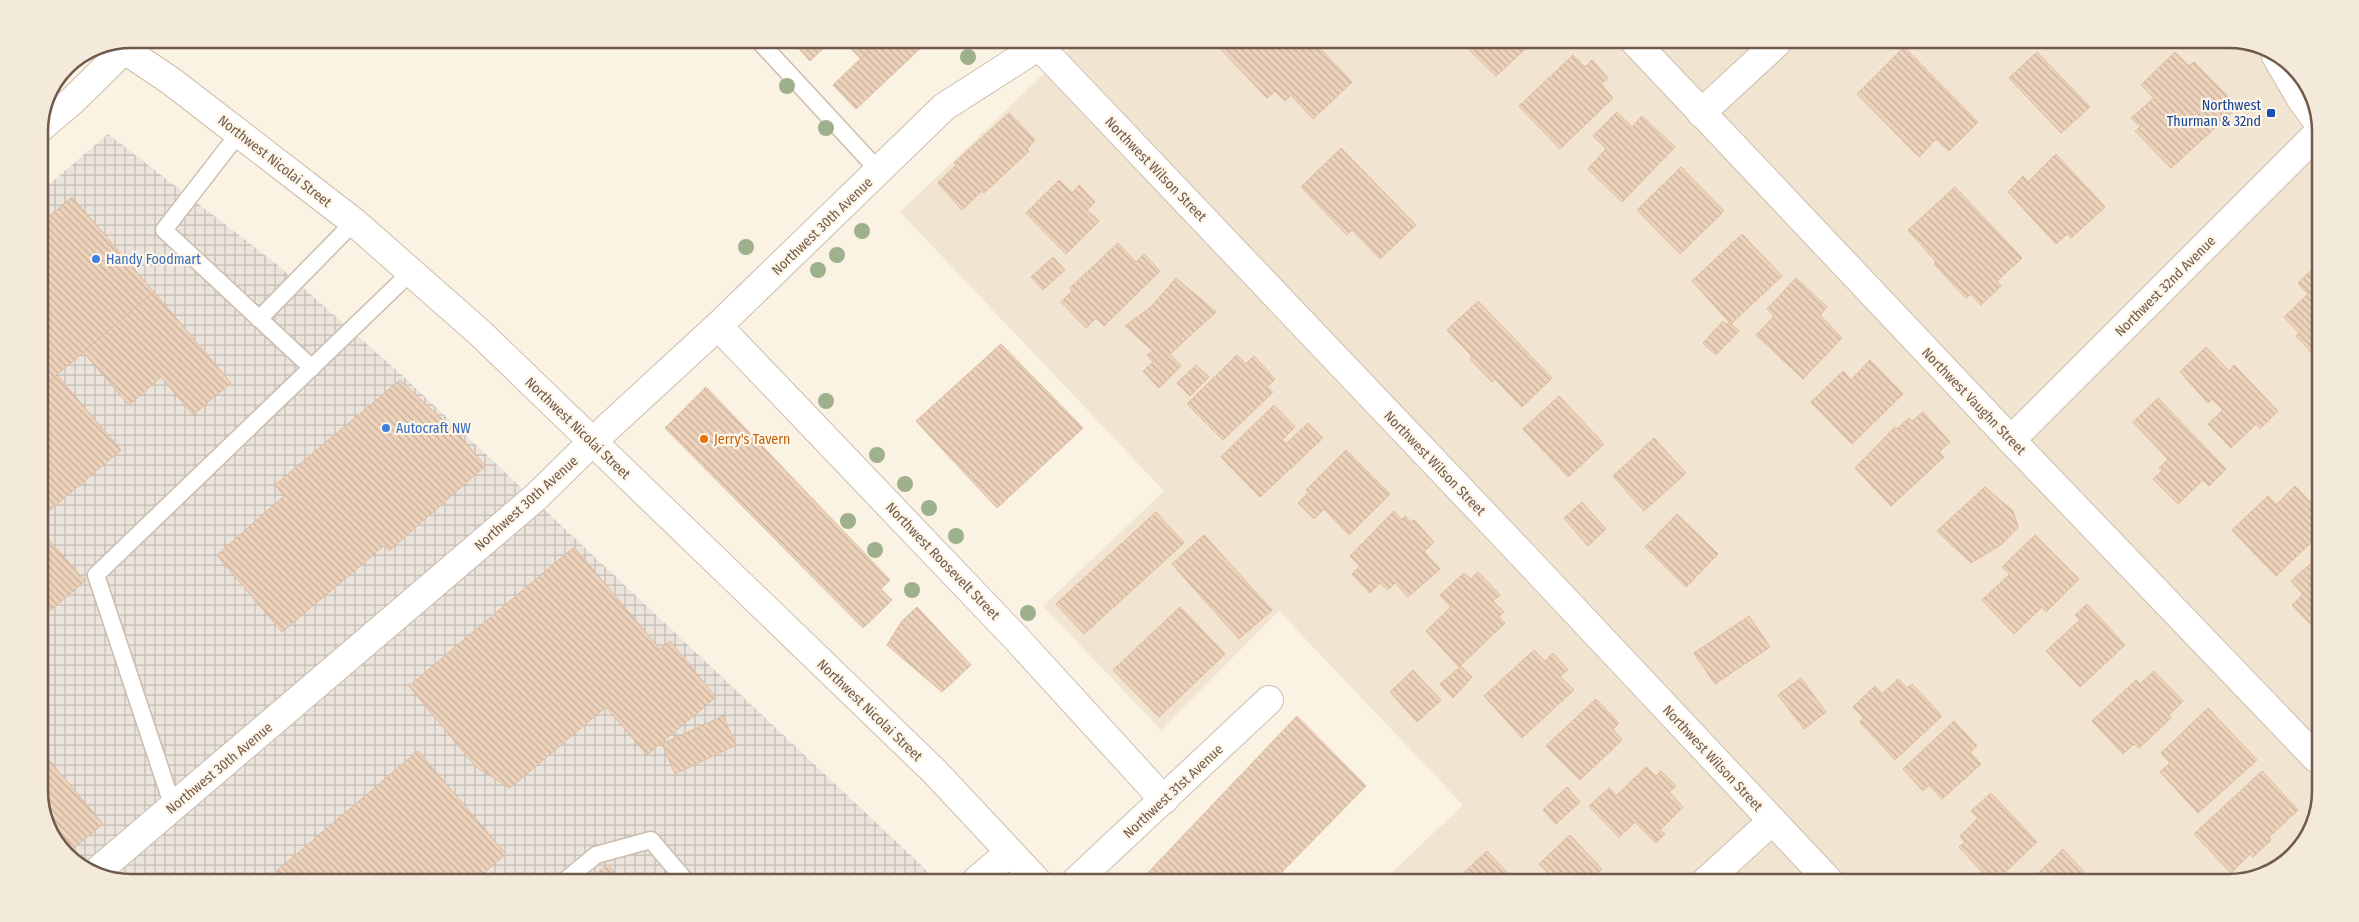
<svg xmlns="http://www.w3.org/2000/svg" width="2359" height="922" font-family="'Fira Sans Condensed',sans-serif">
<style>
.residential{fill:#f1e5d1}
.industrial{fill:url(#industrial-grid)}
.building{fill:url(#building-back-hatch);stroke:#dfbb9e}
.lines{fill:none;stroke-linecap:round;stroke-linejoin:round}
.lane-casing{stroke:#cdbdad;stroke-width:19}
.street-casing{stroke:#cdbdad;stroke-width:30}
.secondary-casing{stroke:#cfbdaa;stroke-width:30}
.lane{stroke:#fff;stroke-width:16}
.street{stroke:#fff;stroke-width:28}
.secondary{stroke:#fff;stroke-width:28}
.tree{fill:#9eb08c}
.transit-dot{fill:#1a4fb4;stroke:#fef6e8;stroke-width:2}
.shop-dot{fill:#3f7fe0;stroke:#fef6e8;stroke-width:2}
.food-dot{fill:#e8710a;stroke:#fef6e8;stroke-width:2}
.labels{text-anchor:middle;stroke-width:4.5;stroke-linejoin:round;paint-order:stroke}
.transit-label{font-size:14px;fill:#164399;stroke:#fef6e8;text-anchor:end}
.street-label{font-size:14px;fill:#705a4b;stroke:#fef6e8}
.shop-label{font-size:14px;fill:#366cbe;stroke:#fef6e8;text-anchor:start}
.food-label{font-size:14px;fill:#c56008;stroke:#fef6e8;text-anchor:start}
.rim{fill:none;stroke:#705a4b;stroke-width:2.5}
</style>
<defs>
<pattern id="industrial-grid" width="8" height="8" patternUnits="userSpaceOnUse" patternTransform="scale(1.25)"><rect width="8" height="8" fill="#eae4dd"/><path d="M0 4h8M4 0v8" fill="none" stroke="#c2bcb5"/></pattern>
<pattern id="building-back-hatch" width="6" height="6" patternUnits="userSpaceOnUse" patternTransform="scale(1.25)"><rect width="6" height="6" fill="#eed3bc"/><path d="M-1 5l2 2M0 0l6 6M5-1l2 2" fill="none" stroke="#c5ae9b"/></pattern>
</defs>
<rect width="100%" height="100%" fill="#faf2e2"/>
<path class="residential" d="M1078,41l1180,3 43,30 19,50 -5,697 -35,47 -51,15 -846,-2 80,-76 -184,-194 -118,119 -118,-124 121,-115 -264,-279z"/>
<path class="industrial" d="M108,134l167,129 128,113 519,490 12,14 -833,-2 -44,-31 -18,-49v-605z"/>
<g class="building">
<path d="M791,40h41l-22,21z"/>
<path d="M843,40h37l-19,19z"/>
<path d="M880,40l48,1 -72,68 -23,-24z"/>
<path d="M1213,41l101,1 38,40 -39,37 -22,-24 -6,6 -10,-10 -8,7z"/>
<path d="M1461,42h72l-37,34z"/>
<path d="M1904,47l74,75 -29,29 -13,-12 -17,18 -62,-63z"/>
<path d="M2037,52l53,55 -29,26 -52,-55z"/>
<path d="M2175,52l14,14 5,-4 44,45 -67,61 -36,-37 6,-4 -10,-9 23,-20 -13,-13z"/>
<path d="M1573,55l12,12 7,-7 16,18 -7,6 12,14 -53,51 -41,-43z"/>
<path d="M1617,112l15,15 10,-11 33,31 -53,55 -34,-33 18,-20 -13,-13z"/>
<path d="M1009,113l26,27 -8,9 2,2 -45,42 -2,-2 -20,19 -24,-27 18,-18 -2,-2z"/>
<path d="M1341,148l75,77 -36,34 -28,-29 -5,5 -46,-48z"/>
<path d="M2056,154l49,53 -34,31 -4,-4 -11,10 -48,-52 15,-16 5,6z"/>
<path d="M1681,167l43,44 -44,43 -43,-44z"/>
<path d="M1059,180l13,13 7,-8 16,17 -8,8 12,11 -33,33 -40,-41z"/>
<path d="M1955,187l67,71 -25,23 4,5 -20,19 -10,-11 -5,4 -32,-34 2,-2 -28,-32z"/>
<path d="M72,197l82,95 -115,98v-165z"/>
<path d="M1742,234l40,42 -51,48 -39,-43z"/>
<path d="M1118,243l18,19 8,-8 16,17 -56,55 -8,-8 -10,10 -25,-26 11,-11 -2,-3z"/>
<path d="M1053,257l12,13 -22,20 -12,-13z"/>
<path d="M2319,263l-1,96 -22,-23 3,-3 -15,-16 24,-23 -10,-11z"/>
<path d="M1176,278l40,34 -46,42 11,12 -22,22 -16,-17 10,-9 -6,-7 6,-4 -28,-25 26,-19z"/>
<path d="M1796,278l31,29 -7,8 22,23 -39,41 -47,-44 18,-19 -7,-7z"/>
<path d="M154,292l77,91 -38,32 -32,-38 -32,28 -46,-53z"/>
<path d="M1478,301l74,77 -30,29 -27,-28 -3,3 -22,-23 2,-3 -25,-26z"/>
<path d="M1723,321l3,4 3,-3 10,9 -23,24 -13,-12z"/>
<path d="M1001,344l82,84 -86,80 -81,-87z"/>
<path d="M2206,347l23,24 5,-6 44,46 -18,18 -4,-5 -25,24 -23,-24 15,-14 -11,-11 -4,4 -28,-31z"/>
<path d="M1237,355l9,9 8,-8 21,23 -8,8 6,5 -50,48 -36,-36z"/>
<path d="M1870,360l33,34 -51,50 -41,-42 32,-31 8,9z"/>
<path d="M1196,365l13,12 -19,19 -13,-13z"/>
<path d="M57,375l64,75 -79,67 -3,-4v-123z"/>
<path d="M400,380l61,57 24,29 -96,85 -4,-6 -103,87 -65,-77 67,-59 -9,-11z"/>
<path d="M706,387l184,193 -9,9 11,11 -29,28 -198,-200z"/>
<path d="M1559,396l45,48 -36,33 -45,-48z"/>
<path d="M2158,398l68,71 -17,17 -6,-6 -25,24 -25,-25 9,-8 -3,-3 9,-9 -35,-37z"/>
<path d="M1274,405l21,22 -13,13 4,4 22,-21 15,15 -63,59 -39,-40z"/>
<path d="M1923,412l27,30 -11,10 5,5 -53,49 -36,-38 40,-41 2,2 12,-11 3,3z"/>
<path d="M1654,438l32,35 -42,38 -31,-35z"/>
<path d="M1346,450l44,44 -41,41 -25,-26 -10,10 -16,-16 11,-11 -3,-2z"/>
<path d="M2295,486l22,23v28l-41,39 -44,-46 36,-34 8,9z"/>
<path d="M1985,487l28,24 5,16 -16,17 -31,19 -34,-32z"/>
<path d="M1582,502l24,27 -18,17 -24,-28z"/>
<path d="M1394,511l8,9 3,-4 6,6 3,-2 20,22 -10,10 16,17 -32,28 -13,-14 -7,7 -8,-7 -10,10 -18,-19 8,-8 -10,-10z"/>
<path d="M1156,512l28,31 -100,91 -28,-30z"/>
<path d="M1677,514l41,40 -32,33 -41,-40z"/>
<path d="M39,528l46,53 -46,39z"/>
<path d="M1204,535l68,75 -33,29 -67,-75z"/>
<path d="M2035,535l44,44 -33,33 -4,-5 -28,27 -32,-34 28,-26 -8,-7z"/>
<path d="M574,547l86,102 10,-8 46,56 -69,58 -41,-48 -96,81 -34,-21 -67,-81z"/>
<path d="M2317,558v73l-25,-26 11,-11 -12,-13z"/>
<path d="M1478,572l22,23 -7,6 11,11 -6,5 7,6 -46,44 -33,-36 25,-24 -11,-12 24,-22 7,6z"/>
<path d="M2087,604l38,41 -45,42 -34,-36 34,-31 -5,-5z"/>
<path d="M917,607l54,58 -29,27 -55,-47 15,-24z"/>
<path d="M1180,607l45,47 -66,63 -46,-47z"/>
<path d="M1749,616l21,31 -55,37 -21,-31z"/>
<path d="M1534,650l11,11 8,-8 15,17 -8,6 14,14 -52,48 -38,-42z"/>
<path d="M1461,666l11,11 -19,21 -13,-14z"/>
<path d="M1413,670l28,30 -24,22 -27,-30z"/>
<path d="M2154,671l29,30 -14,14 2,3 -32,30 -5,-4 -11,10 -31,-33 44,-41 4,4z"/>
<path d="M1801,678l25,34 -22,17 -26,-34z"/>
<path d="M1898,679l9,9 5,-4 30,32 -47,44 -35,-38 4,-4 -11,-11 22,-21 7,8z"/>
<path d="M1596,699l23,24 -6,6 9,11 -42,40 -34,-34z"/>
<path d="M2208,708l49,52 -59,53 -38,-41 10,-9 -9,-10z"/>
<path d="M723,716l13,29 -61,29 -13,-30z"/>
<path d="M1297,716l69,70 -93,95h-133z"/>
<path d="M1954,721l23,25 -7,6 11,12 -39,35 -13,-14 -6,6 -20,-22z"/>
<path d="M39,748l64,76 -36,30 -10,-7 -18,-49z"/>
<path d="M418,751l88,103 -29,25h-210z"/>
<path d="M1646,767l10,9 5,-5 15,15 -7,6 14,15 -23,23 5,4 -9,9 -21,-21 -16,15 -30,-31 20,-18 7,8z"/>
<path d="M2262,771l36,39 -29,27 2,3 -18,17 -3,-3 -19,19 -37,-39z"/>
<path d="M1567,787l13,15 -24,22 -13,-14z"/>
<path d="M1991,793l46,49 -36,34 -6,-5 -7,7 -29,-31 6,-5 -5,-6 18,-18 -7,-7z"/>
<path d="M1570,835l32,34 -14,13h-40l-4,-5 4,-4 -9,-9z"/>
<path d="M2063,849l31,34h-66z"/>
<path d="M1487,851l29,31 -61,-1z"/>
<path d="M608,864l13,16 -31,-1z"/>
</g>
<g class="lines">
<defs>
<g id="lane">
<path d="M758,40l121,131"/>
<path d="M239,133l-75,97 148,138"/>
<path d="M259,319l95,-97"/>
<path d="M173,807l-77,-232 315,-303"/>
<path d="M567,879l29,-24 55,-15 34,40"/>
</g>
<g id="street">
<path d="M1030,41l9,5 478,503 313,333"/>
<path d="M1635,42l376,398 305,318"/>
<path d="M2276,56l25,43 19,26"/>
<path d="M1701,113l76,-70"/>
<path d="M718,326l298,312 148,162"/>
<path d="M2011,440l309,-309"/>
<path d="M94,874l442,-377 56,-55 126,-116 226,-219 95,-61"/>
<path d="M977,880l33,-28"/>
<path d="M1076,881l193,-181"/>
<path d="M1705,882l67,-61"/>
</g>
<g id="secondary">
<path d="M113,42l58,39 183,141 125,110 455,439 102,109"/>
<path d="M39,129l33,-28 52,-51"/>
</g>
</defs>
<use href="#lane" class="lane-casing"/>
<use href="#street" class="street-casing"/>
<use href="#secondary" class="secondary-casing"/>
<use href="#lane" class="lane"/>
<use href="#street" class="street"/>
<use href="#secondary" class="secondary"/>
</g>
<g class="tree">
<circle cx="968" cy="57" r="8"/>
<circle cx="787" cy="86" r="8"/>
<circle cx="826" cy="128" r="8"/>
<circle cx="862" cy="231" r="8"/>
<circle cx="746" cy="247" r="8"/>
<circle cx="837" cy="255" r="8"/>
<circle cx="818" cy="270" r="8"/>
<circle cx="826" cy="401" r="8"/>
<circle cx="877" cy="455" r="8"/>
<circle cx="905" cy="484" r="8"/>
<circle cx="929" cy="508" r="8"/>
<circle cx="848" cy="521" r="8"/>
<circle cx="956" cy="536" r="8"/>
<circle cx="875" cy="550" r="8"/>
<circle cx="912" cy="590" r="8"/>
<circle cx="1028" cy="613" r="8"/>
</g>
<rect class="transit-dot" x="2266" y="108" width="10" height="10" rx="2.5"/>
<g class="shop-dot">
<circle cx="96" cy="259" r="5"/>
<circle cx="386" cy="428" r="5"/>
</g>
<circle class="food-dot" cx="704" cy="439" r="5"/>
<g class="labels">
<g class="transit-label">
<text x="2261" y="110">Northwest<tspan x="2261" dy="16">Thurman &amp; 32nd</tspan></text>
</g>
<g class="street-label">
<text transform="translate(275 161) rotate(38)" y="5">Northwest Nicolai Street</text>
<text transform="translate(1156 169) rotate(46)" y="5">Northwest Wilson Street</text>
<text transform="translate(822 226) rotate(-44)" y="5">Northwest 30th Avenue</text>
<text transform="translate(2165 286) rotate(-45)" y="5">Northwest 32nd Avenue</text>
<text transform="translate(1974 401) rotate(46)" y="5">Northwest Vaughn Street</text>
<text transform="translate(578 428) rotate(44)" y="5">Northwest Nicolai Street</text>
<text transform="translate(1435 463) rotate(46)" y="5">Northwest Wilson Street</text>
<text transform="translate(526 503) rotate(-42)" y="5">Northwest 30th Avenue</text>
<text transform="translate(943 561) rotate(46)" y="5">Northwest Roosevelt Street</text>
<text transform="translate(870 710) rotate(44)" y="5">Northwest Nicolai Street</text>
<text transform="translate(1713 758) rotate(47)" y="5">Northwest Wilson Street</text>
<text transform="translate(219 768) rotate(-40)" y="5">Northwest 30th Avenue</text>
<text transform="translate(1173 791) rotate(-43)" y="5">Northwest 31st Avenue</text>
</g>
<g class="shop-label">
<text x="106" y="264">Handy Foodmart</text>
<text x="396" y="433">Autocraft NW</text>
</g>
<g class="food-label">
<text x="714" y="444">Jerry's Tavern</text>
</g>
</g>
<path d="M0 0H2359V922H0ZM131 48H2229A83 83 0 0 1 2312 131V791A83 83 0 0 1 2229 874H131A83 83 0 0 1 48 791V131A83 83 0 0 1 131 48Z" fill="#f3eadb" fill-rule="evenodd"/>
<path class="rim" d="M131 48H2229A83 83 0 0 1 2312 131V791A83 83 0 0 1 2229 874H131A83 83 0 0 1 48 791V131A83 83 0 0 1 131 48Z"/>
</svg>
